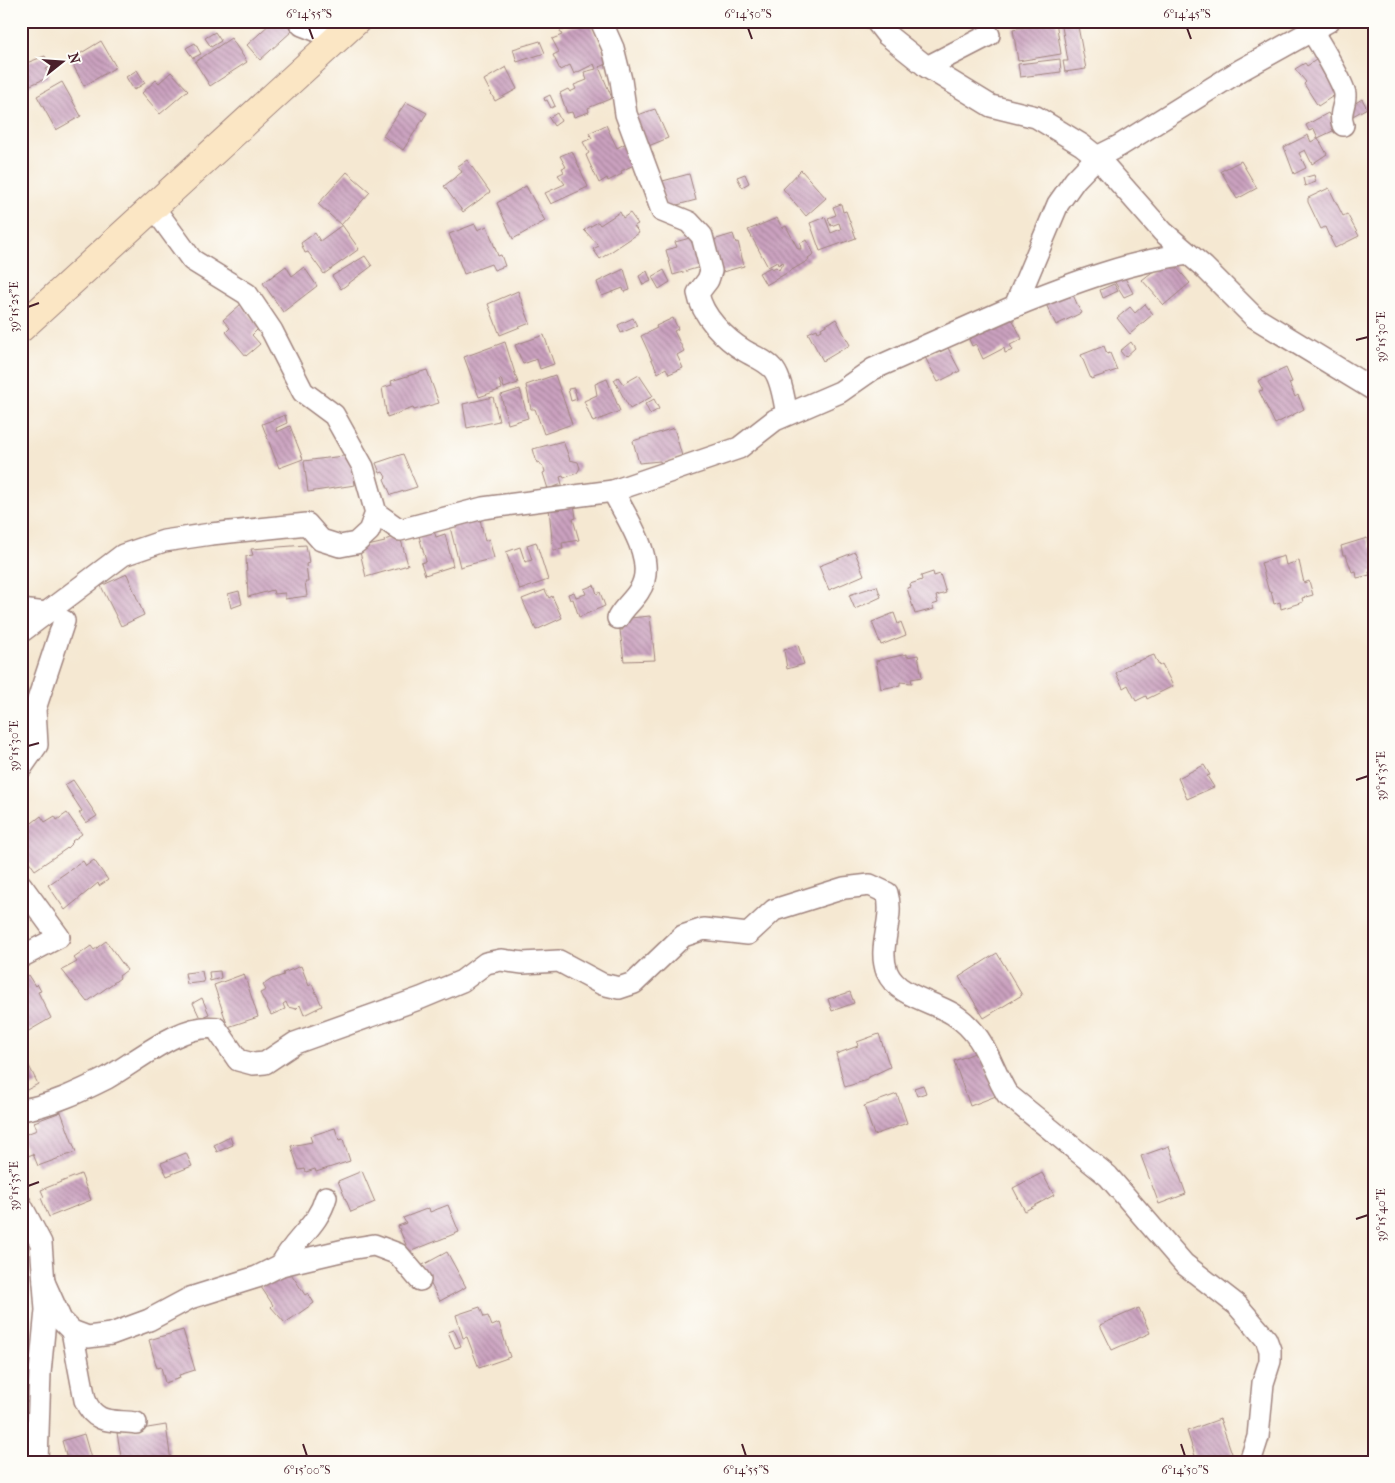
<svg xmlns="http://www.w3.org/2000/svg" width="1395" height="1483" font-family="'IM FELL French Canon',serif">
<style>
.building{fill:url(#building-back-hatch)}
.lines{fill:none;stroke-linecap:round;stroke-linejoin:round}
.minor-casing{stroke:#a0847e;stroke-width:24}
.secondary-casing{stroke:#a0847e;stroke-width:30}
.minor{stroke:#fff;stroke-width:21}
.secondary{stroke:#fbe6c4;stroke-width:28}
.ticks{fill:none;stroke:#4a1f2b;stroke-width:2}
.neatline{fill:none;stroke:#4a1f2b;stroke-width:2}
.ticks-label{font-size:12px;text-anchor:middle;fill:#4a1f2b}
</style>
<defs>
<pattern id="building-back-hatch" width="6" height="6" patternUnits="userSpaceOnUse" patternTransform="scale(1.25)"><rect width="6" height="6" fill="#caa1bf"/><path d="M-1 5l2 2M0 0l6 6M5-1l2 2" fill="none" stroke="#a6839b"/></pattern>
</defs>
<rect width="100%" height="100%" fill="#fdfcf7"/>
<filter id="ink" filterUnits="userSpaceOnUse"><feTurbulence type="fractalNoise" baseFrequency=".02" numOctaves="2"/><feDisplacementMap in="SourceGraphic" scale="10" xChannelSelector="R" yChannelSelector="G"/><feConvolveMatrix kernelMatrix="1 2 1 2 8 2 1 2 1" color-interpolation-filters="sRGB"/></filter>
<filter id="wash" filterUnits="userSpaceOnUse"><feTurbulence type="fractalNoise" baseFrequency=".0096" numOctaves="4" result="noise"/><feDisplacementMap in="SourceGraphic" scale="20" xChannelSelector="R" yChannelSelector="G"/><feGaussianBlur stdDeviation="1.12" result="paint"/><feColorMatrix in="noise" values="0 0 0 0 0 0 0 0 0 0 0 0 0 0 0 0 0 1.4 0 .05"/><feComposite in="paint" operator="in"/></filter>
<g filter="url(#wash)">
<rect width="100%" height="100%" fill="#f5e8d2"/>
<g id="blocks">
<g class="building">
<path d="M273,21h11l8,10 -32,29 -13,-15z"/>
<path d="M1056,21l5,33 -43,7 -5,-32z"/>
<path d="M1061,21h16l9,48 -21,3 -2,-11h5z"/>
<path d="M589,22l14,30 11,10 -15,5 13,31 -24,10 1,4 -15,5 -2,-5 -5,1 -7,-20 8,-4 2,3 6,-3 -2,-4 13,-5 -3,-8 12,-3 -2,-5 -20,10 -4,-9 -10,5 -7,-15 6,-3 -7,-13 10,-4 -2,-4z"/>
<path d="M215,32l6,9 -10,6 -6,-9z"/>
<path d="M231,38l16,24 -37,24 -15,-24z"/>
<path d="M101,41l15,26 -32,19 -13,-25 3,-1 -1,-2z"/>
<path d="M540,41l5,12 -28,9 -4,-13z"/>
<path d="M195,43l6,11 -8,4 -7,-10z"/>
<path d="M45,56l5,11 -4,2 3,8 -23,10 -5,-9v-13z"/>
<path d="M1319,58l22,33 -23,15 -14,-22 2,-2 -11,-13 10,-6 2,3z"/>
<path d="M1060,59l1,13 -41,5 -2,-13z"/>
<path d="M506,67l11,22 -22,12 -11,-21z"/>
<path d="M137,70l8,13 -11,7 -8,-13z"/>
<path d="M171,72l17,18 -28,24 -18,-21 14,-13 3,3z"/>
<path d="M62,82l19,34 -25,14 -19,-34z"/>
<path d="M550,95l5,11 -4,2 -4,-8 -2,1 -1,-3z"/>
<path d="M1362,99l5,9 -16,9 -5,-8z"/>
<path d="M406,102l21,11 -24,37 -20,-14z"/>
<path d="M655,109l13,29 -22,9 -11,-31z"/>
<path d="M557,113l4,8 -7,5 -5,-8z"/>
<path d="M1328,113l9,16 -19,9 -4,-9 -5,2 -3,-6z"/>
<path d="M606,125l11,23 11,-6 10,21 -17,8 1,3 -14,7 -1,-3 -8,5 -11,-23 -2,-5 3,-2 -6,-11 9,-4 -3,-5z"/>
<path d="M1308,135l3,7 7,-4 9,16 -15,10 -7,-14 -6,3 7,15 -12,6 -10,-27z"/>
<path d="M572,151l16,36 -37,17 -6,-11 20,-9 -7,-9 6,-3 -2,-4 4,-1 -6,-11z"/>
<path d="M467,160l23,32 -27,20 -19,-26 18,-14 -4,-6z"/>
<path d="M1241,161l16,27 -20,11 -16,-28z"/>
<path d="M801,170l25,28 -20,18 -23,-27z"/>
<path d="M347,172l23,20 -29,33 -23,-21z"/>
<path d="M689,174l7,26 -30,8 -7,-26z"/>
<path d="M745,174l4,9 -7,4 -5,-10z"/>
<path d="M1314,175l2,7 -11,4 -2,-8z"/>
<path d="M526,186l19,35 -32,18 -16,-36z"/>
<path d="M1329,188l14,28 4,-2 12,22 -24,12 -5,-10 2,-1 -3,-1 -4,-9 -4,2 -13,-27v-4z"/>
<path d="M841,204l2,8 3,-1 10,27 -36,13 -10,-28 15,-6 6,16 10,-4 -2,-6 -8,3 -3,-8 8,-3 -3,-8z"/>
<path d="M620,212l3,6 7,-5 8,11 -4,2 5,7 -39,26 -7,-10 6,-3 -15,-16 14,-8 2,3z"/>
<path d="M777,218l5,10 4,-2 12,23h3l-1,-6 7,-3 7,14 -6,4 1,2 -43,25 -7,-12 12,-6 1,2 4,-2 3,3 2,-4 3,-2 -1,-2 -5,3 -1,-3 -9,5 -20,-37z"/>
<path d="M475,224l3,6 9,-4 11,30 3,-1 4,11 -11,4 -3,-6 -27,10 -15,-40z"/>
<path d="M342,225l17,24 -35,25 -16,-22 -3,1 -4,-10 14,-10 5,8z"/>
<path d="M733,234l3,9 2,-1 6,24 -25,7 -9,-32z"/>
<path d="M690,238l2,5 9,-2 6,24 -34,10 -7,-25 11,-3 -2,-5z"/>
<path d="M365,256l7,10 -31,23 -9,-13z"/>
<path d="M1169,259l21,24 -26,22 -22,-25z"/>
<path d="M286,266l6,10 12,-9 13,19 -34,26 -20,-29z"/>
<path d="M624,269l6,21 -6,2 -1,-4 -21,8 -5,-14z"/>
<path d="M664,270l6,12 -11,7 -7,-12z"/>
<path d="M647,271l4,10 -8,4 -4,-9z"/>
<path d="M1124,276l9,17 -9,4 -10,-16z"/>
<path d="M1114,284l4,7 -15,7 -3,-8z"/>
<path d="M1070,288l11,25 -25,12 -12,-25z"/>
<path d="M518,291l12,32 -30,12 -12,-31z"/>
<path d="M241,304l19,23 -8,8 8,9 -14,12 -20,-24 4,-4 -7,-8z"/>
<path d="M1145,304l8,10 -23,20 -13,-16 13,-11 5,6z"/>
<path d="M1010,314l12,25 -12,6 3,5 -8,3 -1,-5 -21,11 -7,-15 -4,2 -5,-11z"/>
<path d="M633,318l4,8 -16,7 -3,-8z"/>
<path d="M673,318l5,11 -4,2 10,20 -7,4 6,13 -14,6 -3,-6 -8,5 -17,-37 16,-8 -1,-2z"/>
<path d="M836,319l14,26 -27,16 -15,-28 9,-4 1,3 4,-2 -1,-2z"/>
<path d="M544,335l10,29 -14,5 -3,-10 -14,5 -8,-19z"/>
<path d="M505,342l13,41 -14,5 -3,-9 -2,1 3,9 -23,8 -15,-40z"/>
<path d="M1131,342l4,6 -10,9 -5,-6z"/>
<path d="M947,346l13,25 -22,11 -13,-25z"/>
<path d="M1104,346l3,8 3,-1 7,17 -26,9 -10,-24z"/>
<path d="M1286,368l6,14 -3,1 6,14 3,-2 6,14 -29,15 -16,-33 4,-1 -5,-9z"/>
<path d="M427,370l12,33 -25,7 -1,-2 -26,9 -5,-29 10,-3 -1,-4z"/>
<path d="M555,375l17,49 -28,10 -9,-25h-4l-5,-24z"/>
<path d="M639,375l14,21 -23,13 -16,-29 4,-3 5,7z"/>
<path d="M607,379l13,32 -27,11 -9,-21 13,-6 -2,-11z"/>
<path d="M574,388l3,11 -6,2 -3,-12z"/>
<path d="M520,389l8,29 -20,6 -7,-29z"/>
<path d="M493,397l6,24 -32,7 -4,-24z"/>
<path d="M654,399l5,10 -9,5 -5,-10z"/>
<path d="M285,415l2,8 -11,5 1,4 13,-6 13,33 -24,9 -17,-44z"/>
<path d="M674,428l8,28 -21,8 -1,-3 -21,2 -6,-22z"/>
<path d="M563,441l7,19 8,2 2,6 -3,5 -13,5 -1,-2 -3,1 2,7 -14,5 -5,-16 2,-1 -1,-4 -5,-6 -2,1 -4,-14z"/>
<path d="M403,454l14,33 -26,8 -7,-16 2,-2 -3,-5 -3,1 -4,-10z"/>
<path d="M351,455l4,30 -47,7 -4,-31z"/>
<path d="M574,504l2,14 -3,1 6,21 -17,3 1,6 -10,1 -4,-42z"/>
<path d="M479,515l6,26 4,-2 5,19 -34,9 -10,-40z"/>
<path d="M434,531l2,6 9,-3 8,32 -28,9 -4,-12 5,-2 -7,-25z"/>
<path d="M394,537l2,4 5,-1 7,25 -42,12 -7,-29 26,-6 -1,-2z"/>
<path d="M1367,538l3,10 4,-1v24l-5,1 1,3 -13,3 -1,-7 -4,1 -6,-17h-3l-2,-9z"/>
<path d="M536,542l12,38 -28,10 -14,-38 14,-5 5,15 7,-2 -5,-15z"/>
<path d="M306,545l3,18 -3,1 2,18h-3l2,14 -22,3v-6l-11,1 -1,-4 -25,7 -2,-41 7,-1 -2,-6z"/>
<path d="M855,552l9,23 -35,15 -10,-24z"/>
<path d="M1284,556l2,9 13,-4 5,22 5,-2 4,14 -11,3 1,4 -22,7 -1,-7 -6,2 -3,-13 -2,1 -8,-29z"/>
<path d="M933,572l1,4 6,-2 6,19 -10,3 2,7 -6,2 2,4 -19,5 -8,-26 4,-1 -1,-3 12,-4 -1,-4z"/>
<path d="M127,574l17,41 -23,11 -20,-40z"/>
<path d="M594,585l3,9 3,-2 5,14 -26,11 -6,-18 -3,1 -2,-6 6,-2 2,5 10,-3 -2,-5z"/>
<path d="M877,586l4,11 -26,12 -6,-14z"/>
<path d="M545,590l4,8 3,-2 10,22 -26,12 -14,-31z"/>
<path d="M239,591l3,13 -11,4 -3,-14z"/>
<path d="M894,613l4,11 3,-2 5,13 -25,10 -9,-23z"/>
<path d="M650,616l5,44 -31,1 -4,-31h3l-2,-11z"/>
<path d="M798,645l6,19 -17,5 -3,-19z"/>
<path d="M907,654v3l11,-2 4,22 -11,2 1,4 -12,-1v3l-19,4 -5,-28z"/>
<path d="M1154,655l5,11 3,-2 11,22 -26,13 -1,-3 -10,5 -8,-16 -5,3 -7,-15 11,-8z"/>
<path d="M1204,765l6,10 -3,1 7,11 -27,12 -9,-21z"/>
<path d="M73,780l24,36 -11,7 -7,-10 3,-2 -17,-26z"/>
<path d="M67,813l15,21 -10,7 1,1 -7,7 -31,21 -14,-20v-16l5,-3 -2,-2 17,-13 4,6 10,-6 2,4z"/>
<path d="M94,860l14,20 -9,6 -1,-3 -33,27 -17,-25 35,-24 3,5z"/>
<path d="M106,941l21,29 -8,6 1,2 -33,24 -25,-32 15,-8 -3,-4 17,-12 3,4z"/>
<path d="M997,953l25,42 -38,23 -25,-41z"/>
<path d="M301,966l8,20 3,-2 10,22 -18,9 -4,-10 -4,4 -8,-2 -2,-5 -3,2 2,5 -14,6 -11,-22 6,-3 -3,-5 9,-6 12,-4 -1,-2z"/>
<path d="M202,971l2,11 -17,2 -2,-11z"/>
<path d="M220,971l1,7 -11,3 -1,-9z"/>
<path d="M244,974l14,43 -30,10 -14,-42z"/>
<path d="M28,975l7,11 2,-2 4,7 -3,1 13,26 -26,15 -4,-6v-48z"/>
<path d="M850,992l4,11 -22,8 -4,-12z"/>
<path d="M202,998l7,16 -9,4 -7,-15z"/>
<path d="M879,1034l11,33 -23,11v2l-22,7 -9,-33 22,-8 -1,-4z"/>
<path d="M980,1051l16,45 -26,10 -16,-45z"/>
<path d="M24,1056l14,28 -17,9v-35z"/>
<path d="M923,1085l3,8 -9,3 -3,-8z"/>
<path d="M897,1094l10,29 -33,12 -10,-29z"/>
<path d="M61,1112l15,40 -38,14 -5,-12 -5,2 -7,-20 16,-6 -3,-8z"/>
<path d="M335,1128l4,12 4,-1 7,22 -34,11 -1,-3 -9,3 -1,-3 -6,1 -8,-24 21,-4 -2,-6z"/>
<path d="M230,1137l3,8 -16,7 -3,-7z"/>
<path d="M1169,1146l17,48 -27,10 -18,-48z"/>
<path d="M186,1153l6,13 -25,10 -6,-13z"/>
<path d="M362,1171l13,31 -24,10 -13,-31z"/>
<path d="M1042,1173l12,22 -29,16 -12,-23z"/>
<path d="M81,1174l10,26 -42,17 -8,-19 3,-1 -3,-7z"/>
<path d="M448,1205l11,27 -50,20 -11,-26 8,-3 -3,-5 26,-10 1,4z"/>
<path d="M447,1252l19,35 -26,14 -19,-35z"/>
<path d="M288,1269l17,26 3,-2 6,10 -29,20 -14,-16 2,-2 -12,-18z"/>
<path d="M480,1307l4,10 4,-1 4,10 7,-3 11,34 -31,11 -12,-31 -4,1 -7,-23z"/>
<path d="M1139,1308l11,25 -38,17 -12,-25z"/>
<path d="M183,1330l12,40 -16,5 1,3 -15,5 -4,-16 -4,1 -8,-28z"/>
<path d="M454,1330l7,16 -6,2 -7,-16z"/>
<path d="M21,1345l4,6 7,37 -1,13 -10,1z"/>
<path d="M1220,1419l15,43h-38l-10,-31z"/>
<path d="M166,1425l5,37h-49l-5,-29z"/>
<path d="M21,1427l4,13 3,-1 2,23h-9z"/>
<path d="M84,1434l8,28h-24l-6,-21z"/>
</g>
</g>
</g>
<g filter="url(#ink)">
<use href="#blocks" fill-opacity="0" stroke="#a0847e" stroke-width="1"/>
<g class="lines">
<defs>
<g id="minor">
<path d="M299,21l3,4 36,14"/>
<path d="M601,21l12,27 8,32 5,34 36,97 27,11 13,14 9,35 -3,9 -10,13c4,23 27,46 47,58 10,6 22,10 29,19 8,11 10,31 13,44"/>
<path d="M876,21l11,14 40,32 64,39 45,11 46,28 15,12 66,75 41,35 50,50 120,73"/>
<path d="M1311,31c7,8 33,54 34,63 1,11 -7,19 -2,31"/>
<path d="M927,67l62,-32"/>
<path d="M154,208l38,52 55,34 25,37 31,61 31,23 29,52 13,46 24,17 83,-22 130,-17 126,-43 36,-28 65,-28 33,-23 142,-63 43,-102 17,-24 22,-23 22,-11 122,-76 88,-49"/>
<path d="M1015,306c55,-22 115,-45 173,-52"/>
<path d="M613,491c13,27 46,71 26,100 -6,10 -15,16 -21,27"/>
<path d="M21,610l25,3"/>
<path d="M21,632l102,-77 41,-14 47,-7 96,-10 14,16 19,6 16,-3 13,-12 7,-18"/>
<path d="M21,768l16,-23 -2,-36 29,-88"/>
<path d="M21,885l38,52 -38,20"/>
<path d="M21,1110c29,-4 60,-19 86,-32 31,-17 73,-55 109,-50l22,32 15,4 12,-1 30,-20 126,-45 41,-17 24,-18 15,-3 22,3 36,-2 43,23 17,4 15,-5 49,-47 21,-7 44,5 26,-24 70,-22 26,-3 17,8c8,26 -10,53 0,79 10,24 45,29 66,42 33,21 36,50 54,80l101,82 76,88 53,41 29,34 4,11v11l-7,22 -5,54 -8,25"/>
<path d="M21,1205l20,38 5,67 -6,63 -3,89"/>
<path d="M281,1265c14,-27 37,-39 45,-68"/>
<path d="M44,1282l17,38 11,11 16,6 23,-3 38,-14 41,-22 67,-21 24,-12 68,-16 25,-4 24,9 22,26"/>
<path d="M72,1331l13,69c10,25 28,20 51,23"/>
</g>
<path id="secondary" d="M21,328l335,-307"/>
</defs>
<use href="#minor" class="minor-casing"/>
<use href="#secondary" class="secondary-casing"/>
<use href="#minor" class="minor"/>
<use href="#secondary" class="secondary"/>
</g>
</g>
<path class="ticks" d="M309,28l4,11M748,28l4,11M1187,28l4,11M28,307l11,-4M1356,340l12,-3M28,746l11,-3M1356,780l12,-4M28,1186l11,-4M1356,1219l12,-4M303,1444l4,12M742,1444l4,12M1181,1444l4,12"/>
<rect width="1395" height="1483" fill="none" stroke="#fdfcf7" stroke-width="55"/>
<g transform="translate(62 62) rotate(73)" stroke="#fdfcf7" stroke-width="4" paint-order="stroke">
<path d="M0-4L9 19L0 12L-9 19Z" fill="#4a1f2b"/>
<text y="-8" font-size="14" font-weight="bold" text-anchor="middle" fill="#4a1f2b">N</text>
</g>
<rect x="28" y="28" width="1340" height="1428" class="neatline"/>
<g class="ticks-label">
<text x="309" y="18">6°14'55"S</text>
<text x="748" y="18">6°14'50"S</text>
<text x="1187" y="18">6°14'45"S</text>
<text transform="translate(14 307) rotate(-90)" y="4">39°15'25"E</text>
<text transform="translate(1381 337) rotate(-90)" y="4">39°15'30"E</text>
<text transform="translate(14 746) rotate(-90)" y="4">39°15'30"E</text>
<text transform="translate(1381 776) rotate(-90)" y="4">39°15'35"E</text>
<text transform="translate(14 1186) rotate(-90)" y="4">39°15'35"E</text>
<text transform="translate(1381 1215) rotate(-90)" y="4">39°15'40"E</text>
<text x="307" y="1474">6°15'00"S</text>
<text x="746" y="1474">6°14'55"S</text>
<text x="1185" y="1474">6°14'50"S</text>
</g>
</svg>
